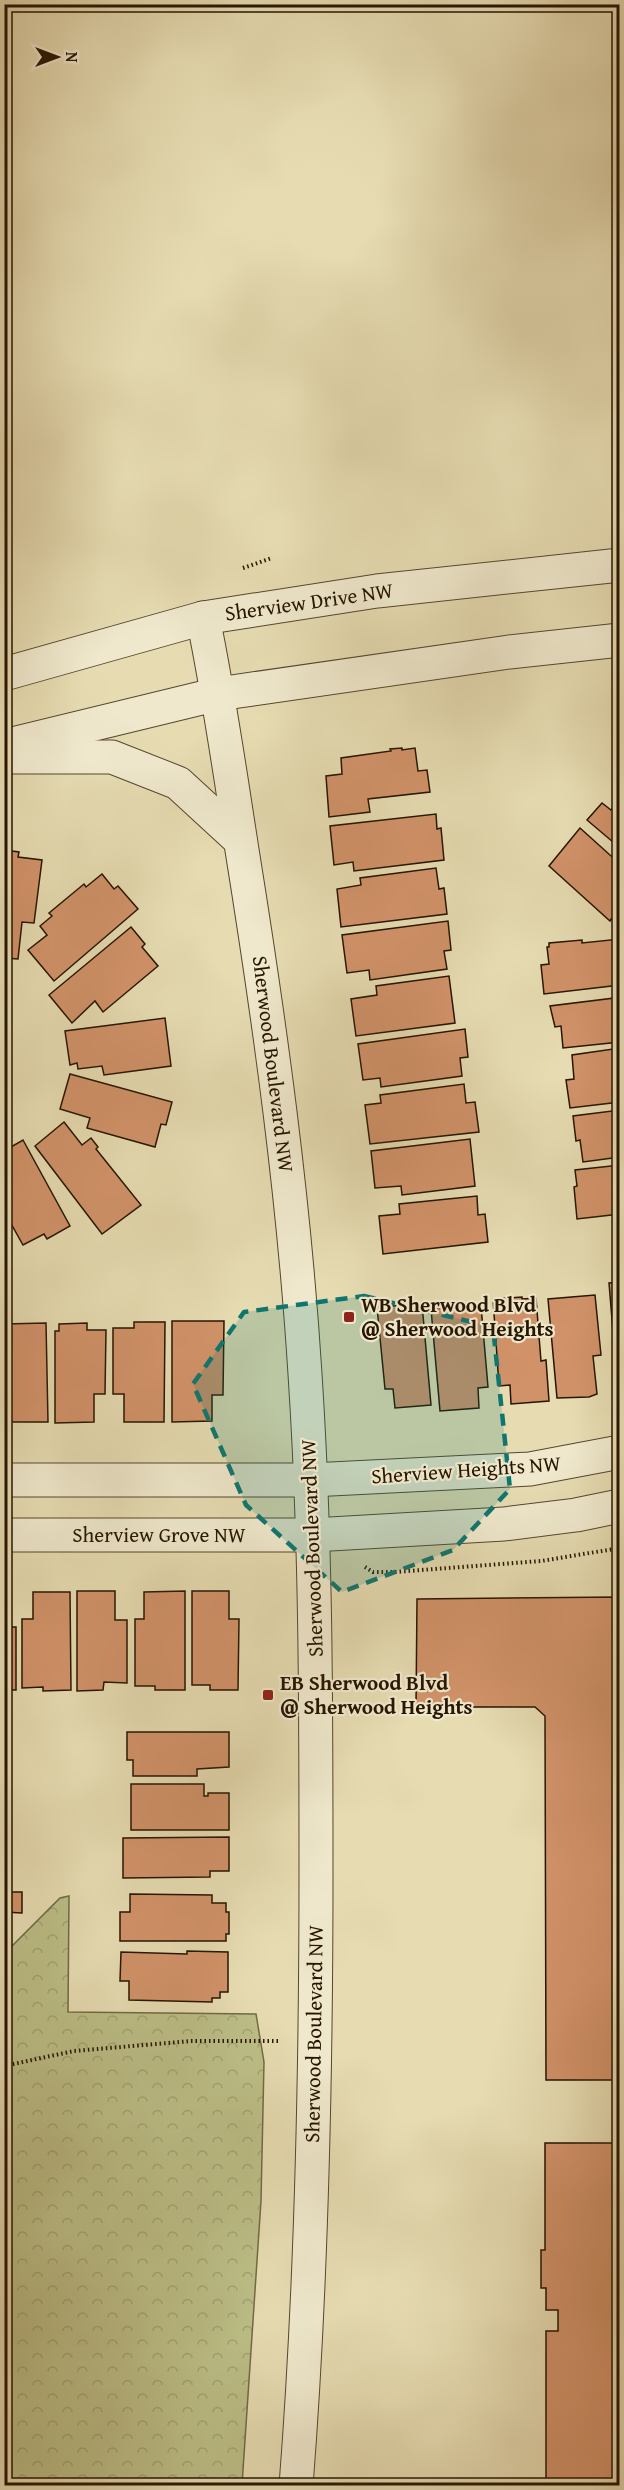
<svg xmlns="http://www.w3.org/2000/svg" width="624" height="2490" font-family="'Gentium Book Plus',serif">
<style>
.park{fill:url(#park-crowns);stroke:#716a44;stroke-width:1.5}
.building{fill:#d19269;stroke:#261501;stroke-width:1.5}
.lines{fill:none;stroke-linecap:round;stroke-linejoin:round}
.minor-casing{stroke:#56462d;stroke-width:35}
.path{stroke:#261501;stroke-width:4;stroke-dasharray:1.5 3;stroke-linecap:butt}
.minor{stroke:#efe8cc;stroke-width:33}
.marked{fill:#0f766e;fill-opacity:0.2;stroke:#0f766e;stroke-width:4.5;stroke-dasharray:12 8;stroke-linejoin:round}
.poi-dot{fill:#8f2418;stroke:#efe8cc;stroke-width:2}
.labels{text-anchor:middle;stroke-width:4.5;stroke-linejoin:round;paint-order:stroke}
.street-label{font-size:21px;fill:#261501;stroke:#efe8cc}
.poi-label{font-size:21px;font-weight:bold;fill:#261501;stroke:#efe8cc;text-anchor:start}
</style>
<defs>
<pattern id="park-crowns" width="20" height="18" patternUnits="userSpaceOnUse" patternTransform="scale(1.5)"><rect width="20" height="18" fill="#bcbe87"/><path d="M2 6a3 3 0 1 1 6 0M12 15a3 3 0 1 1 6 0" fill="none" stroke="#a1a273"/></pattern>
</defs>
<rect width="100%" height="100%" fill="#e6dbb1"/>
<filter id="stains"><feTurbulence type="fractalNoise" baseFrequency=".00333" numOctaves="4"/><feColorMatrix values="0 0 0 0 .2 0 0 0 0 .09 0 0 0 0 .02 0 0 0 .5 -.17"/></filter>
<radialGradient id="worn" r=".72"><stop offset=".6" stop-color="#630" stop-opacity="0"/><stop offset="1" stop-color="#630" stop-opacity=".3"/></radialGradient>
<path class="park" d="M69,1896l-1,116 188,2 8,48 -3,139 -19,284h-237v-532l55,-55z"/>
<g class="building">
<path d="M402,748v2l13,-2 3,23 9,-1 3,22 -62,7 2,13 -41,5 -3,-41 16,-2 -1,-16 50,-7 -1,-2z"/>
<path d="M620,799v49l-33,-28 15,-17 9,7z"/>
<path d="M436,814l1,15 4,-1 3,32 -90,11 -1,-9 -19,3 -4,-39z"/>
<path d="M580,828l40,36v51l-6,6 -3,-2 -1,2 -61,-55z"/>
<path d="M4,850l15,2 -1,5 24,3 -8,63 -12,-1 -4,37 -14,-1z"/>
<path d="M436,868l3,21 5,-1 3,26 -106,13 -4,-38 24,-4 -1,-7z"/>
<path d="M102,874l12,15 4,-3 20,23 -84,72 -26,-31 19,-15 -7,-9 12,-10 -3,-3 35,-29 2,3z"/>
<path d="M448,921l3,29 -7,1 3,18 -77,11 -1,-10 -22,3 -5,-38z"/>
<path d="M131,927l14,17 -3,3 16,19 -55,46 -8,-11 -23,22 -23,-28z"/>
<path d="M620,939v46l-76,9 -3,-29 8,-1 -2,-17h2v-4l33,-3v3z"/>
<path d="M449,976l6,47 -99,13 -5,-37 26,-4 -1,-9z"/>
<path d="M620,992v50l-57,6 -2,-22 -6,1 -5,-21 64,-8 -1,-5z"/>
<path d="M165,1018l6,48 -67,9 -2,-9 -24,3 -1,-6 -7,2 -5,-34z"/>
<path d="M465,1029l3,28 -8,1 2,18 -81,11 -1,-9 -17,2 -5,-36z"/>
<path d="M620,1048v54l-50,6 -4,-28 8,-1 -2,-24z"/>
<path d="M70,1074l102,28 -6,23 -5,-1 -6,23 -68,-19 3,-10 -30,-9z"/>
<path d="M464,1084l2,19 9,-1 4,30 -109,12 -5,-39 16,-2 -1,-8z"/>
<path d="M620,1110v47l-37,5 -3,-22 -4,1 -3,-25z"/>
<path d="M64,1122l18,23 9,-7 7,9 -2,2 45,56 -39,29 -67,-88z"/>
<path d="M470,1139l5,47 -73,9 -1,-9 -26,2 -4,-37z"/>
<path d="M23,1140l47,86 -23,13 -3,-5 -21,11 -19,-34v-60z"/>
<path d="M620,1165v49l-43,5 -3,-32 3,-1 -2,-16z"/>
<path d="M477,1196l1,19 7,-1 3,28 -105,12 -4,-38 21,-2 -1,-10z"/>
<path d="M620,1282v73l-5,1 -6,-73z"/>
<path d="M595,1295l6,60 -8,1 4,38 -8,3 -32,1 -9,-99z"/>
<path d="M522,1297v2l14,-1 5,63 5,-1 3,41 -38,3 -1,-19 -11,1 -6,-87z"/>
<path d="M422,1304l9,101 -36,3 -2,-19h-8l-8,-82z"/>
<path d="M481,1306l7,81 -10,1 1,20 -39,3 -9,-102z"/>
<path d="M172,1321h52l-1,74h-11v26l-40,1z"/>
<path d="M134,1322h31l-1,100h-40v-28h-11v-66h21z"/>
<path d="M46,1323l2,99h-38l-1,-27 -5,1v-72z"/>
<path d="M87,1323v7h19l-1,64h-11v28l-39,1v-92h4v-7z"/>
<path d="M77,1591h38v29h12v63l-23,-1 -1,8 -26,1z"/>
<path d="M185,1591v99h-30v-4h-20v-67h9v-27z"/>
<path d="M192,1591h37v28h10l-1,71h-28v-5h-18z"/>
<path d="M33,1592h37l1,98 -28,1v-4l-21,1v-69h11z"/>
<path d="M4,1597l2,30h10v63h-12z"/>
<path d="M618,1597l2,483h-74l-1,-364 -10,-9h-119l1,-108z"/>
<path d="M127,1732h102v35l-32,2v7h-64v-16h-6z"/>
<path d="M131,1784h73v12h4v-3h21v37h-98z"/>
<path d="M229,1837v34h-19v6l-87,1v-40z"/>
<path d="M4,1892h18v21l-18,-1z"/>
<path d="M130,1894l82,1v8h14v9h3v22h-3v7h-106v-29h10z"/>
<path d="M187,1951l41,1v40h-8v6h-8v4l-83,-2v-19h-9l1,-29 66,2z"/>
<path d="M545,2143h75v343h-74v-155h12v-21h-12v-22h-5v-38h4z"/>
</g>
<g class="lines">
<defs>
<g id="minor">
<path d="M203,618c16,77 27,155 39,232 28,174 52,348 63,524 11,166 11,333 11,499 0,204 -4,409 -20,613"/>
<path d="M4,674l199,-56 174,-27 243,-26"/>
<path d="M4,746l214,-52 291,-42 111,-12"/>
<path d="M9,757h103l66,26 62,57"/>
<path d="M4,1480h307l219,-11 90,-17"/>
<path d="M4,1535h309l191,-11 72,-9 44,-9"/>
</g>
</defs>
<use href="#minor" class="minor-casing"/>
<g class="path">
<path d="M243,568l29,-10"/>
<path d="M365,1567l8,5h22l146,-11 79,-13"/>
<path d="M4,2066l70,-15 117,-10h90"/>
</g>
<use href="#minor" class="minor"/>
</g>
<path class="marked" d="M364,1296l129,31 17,162 -57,61 -111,42 -96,-87 -53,-121 51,-72z"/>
<g class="poi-dot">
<rect x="343" y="1311" width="12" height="12" rx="3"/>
<rect x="262" y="1689" width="12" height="12" rx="3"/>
</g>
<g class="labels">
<g class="street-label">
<text transform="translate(309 602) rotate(-8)" y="7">Sherview Drive NW</text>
<text transform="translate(273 1064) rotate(83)" y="7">Sherwood Boulevard NW</text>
<text transform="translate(466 1470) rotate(-4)" y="7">Sherview Heights NW</text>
<text x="159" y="1542">Sherview Grove NW</text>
<text transform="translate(312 1548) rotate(-92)" y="7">Sherwood Boulevard NW</text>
<text transform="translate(314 2034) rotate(-89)" y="7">Sherwood Boulevard NW</text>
</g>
<g class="poi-label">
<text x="361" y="1312">WB Sherwood Blvd<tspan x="361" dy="24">@ Sherwood Heights</tspan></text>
<text x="280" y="1690">EB Sherwood Blvd<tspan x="280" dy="24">@ Sherwood Heights</tspan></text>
</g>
</g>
<rect width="624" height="2490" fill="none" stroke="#e6dbb1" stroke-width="24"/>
<rect x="6" y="6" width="612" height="2478" fill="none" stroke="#261501" stroke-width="3"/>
<rect x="12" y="12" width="600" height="2466" fill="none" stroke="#261501" stroke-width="1.5"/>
<g transform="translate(57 57) rotate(90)" stroke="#efe8cc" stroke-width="4.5" paint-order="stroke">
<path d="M0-4.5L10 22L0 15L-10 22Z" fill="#261501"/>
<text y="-9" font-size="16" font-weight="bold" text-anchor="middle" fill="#261501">N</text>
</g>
<rect width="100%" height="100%" filter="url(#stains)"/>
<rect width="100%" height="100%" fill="url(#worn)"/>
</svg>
